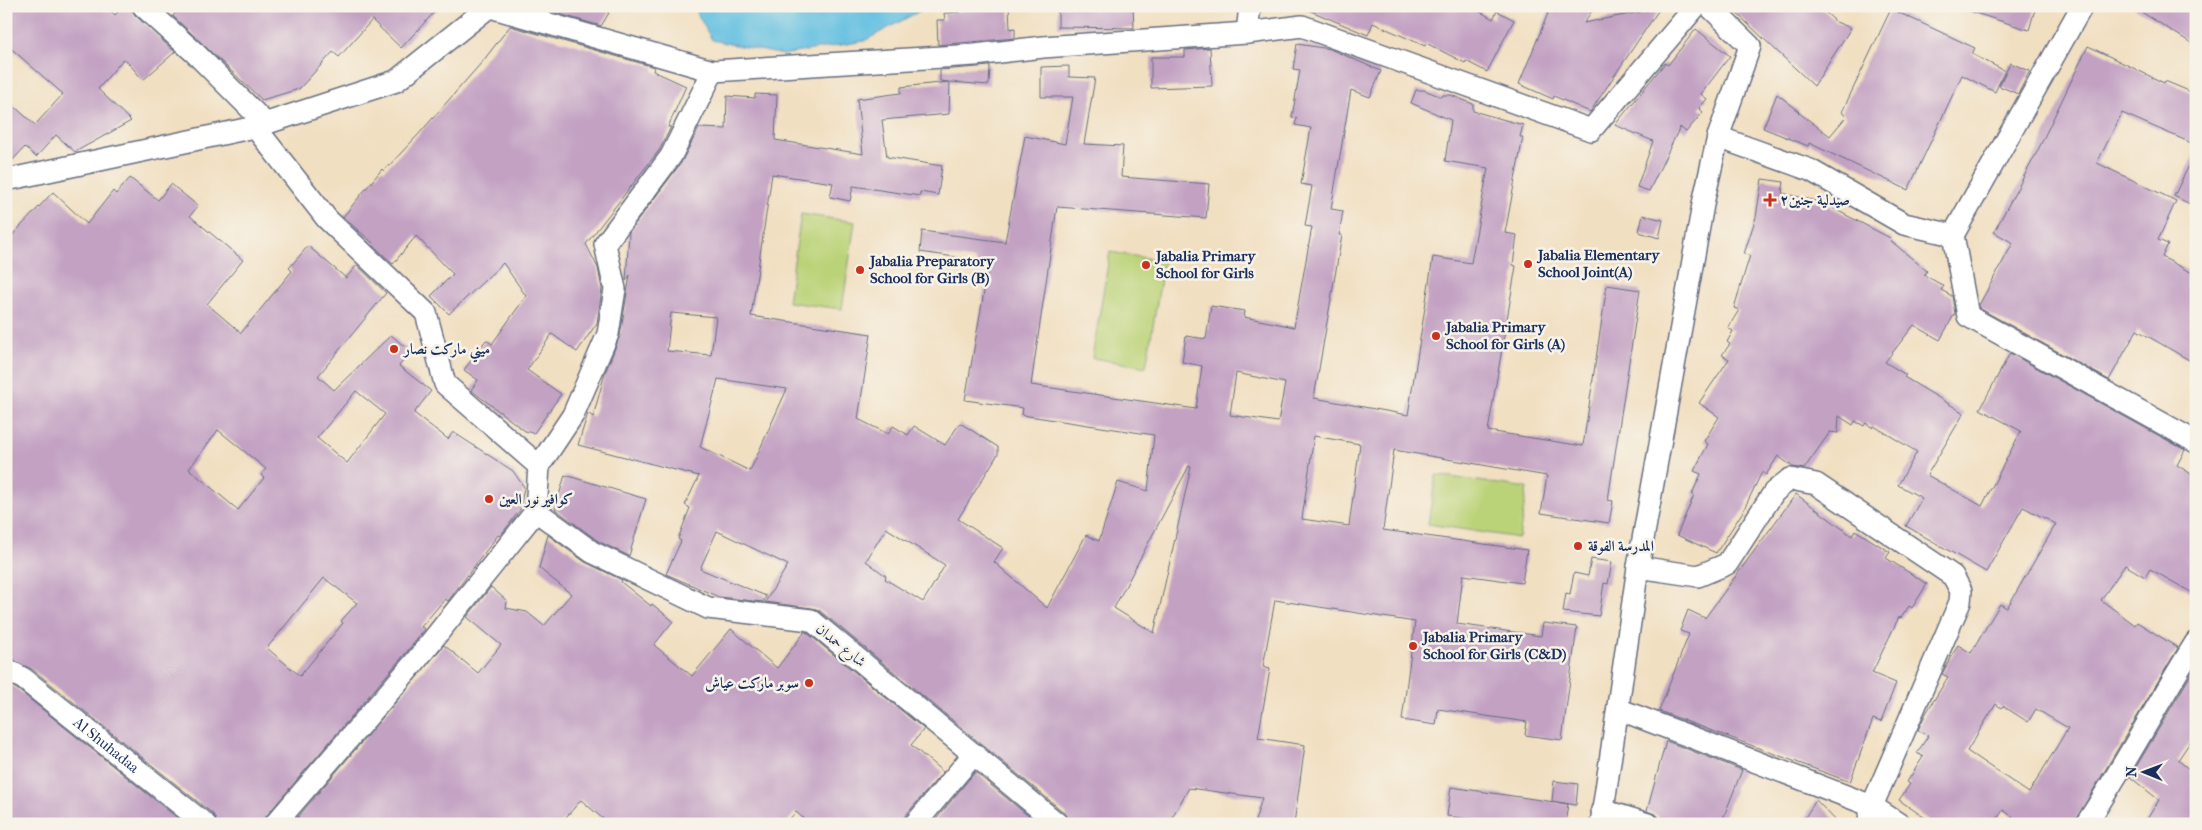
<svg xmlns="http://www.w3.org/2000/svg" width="2202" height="830" font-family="'IM FELL French Canon',Amiri,serif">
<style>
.green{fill:#bbd378;stroke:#6b816b}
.water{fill:#63c0e1;stroke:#3f78a0}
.building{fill:#c2a1c3;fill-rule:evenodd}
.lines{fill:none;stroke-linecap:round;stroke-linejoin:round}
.minor-casing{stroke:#666d81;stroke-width:24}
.minor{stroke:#fff;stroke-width:21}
.poi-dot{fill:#c8321e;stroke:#f7f3e8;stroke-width:2}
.labels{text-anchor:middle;stroke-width:5;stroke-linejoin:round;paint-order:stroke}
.poi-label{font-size:15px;font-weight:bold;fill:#1b2f5e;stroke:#f7f3e8;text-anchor:start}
.street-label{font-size:15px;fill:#1b2f5e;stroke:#f7f3e8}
</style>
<rect width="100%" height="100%" fill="#f7f3e8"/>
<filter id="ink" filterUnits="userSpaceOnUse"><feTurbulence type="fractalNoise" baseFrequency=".02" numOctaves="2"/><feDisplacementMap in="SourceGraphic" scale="10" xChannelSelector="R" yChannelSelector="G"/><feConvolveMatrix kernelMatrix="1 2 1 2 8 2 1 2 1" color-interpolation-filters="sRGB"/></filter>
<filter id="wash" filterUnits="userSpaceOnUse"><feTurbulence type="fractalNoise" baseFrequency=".0096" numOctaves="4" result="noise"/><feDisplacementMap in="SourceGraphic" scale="20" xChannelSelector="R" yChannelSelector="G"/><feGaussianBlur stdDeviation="1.12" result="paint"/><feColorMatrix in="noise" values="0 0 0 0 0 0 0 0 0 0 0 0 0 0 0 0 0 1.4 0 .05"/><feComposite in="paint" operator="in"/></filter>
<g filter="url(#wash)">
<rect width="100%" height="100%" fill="#f1dfc1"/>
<g class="green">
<path d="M801,214l54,8 -13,87 -54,-7z"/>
<path d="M1110,252l54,9 -18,106 -54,-9z"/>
<path d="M1436,475l91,13 -8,50 -91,-14z"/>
</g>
<path class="water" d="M693,6h236l-65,35 -81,14 -71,-15z"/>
<g id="blocks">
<g class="building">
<path d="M6,6h99l10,9 8,-9h8l4,9 40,37 -32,28 -19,-22 -26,31 33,32 -56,31 -19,-17 -20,22 -11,-10 -19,20v-68l29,26 28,-31 -57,-50z"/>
<path d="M182,6h258l-39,42 -29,-28 -33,37 -6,-5 -34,37 -37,11 -89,-84z"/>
<path d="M549,6h50l10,7 -8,13 -45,-13z"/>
<path d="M1009,6l1,23 5,-1v10l-77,7 -1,-25h8l-1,-7 17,-1v-4z"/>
<path d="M1058,6h75l1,22 -76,-1z"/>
<path d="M1299,6h171l23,13 4,-8 17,9 -27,52 -21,-11 -1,2 -39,-20 -1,3 -52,-23 -5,12z"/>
<path d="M1551,6h44l-11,17 76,-15 -70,104 -36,-16 -1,3 -34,-15z"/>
<path d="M1729,6h90l17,16 15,6 -37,58z"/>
<path d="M1967,6h69l-7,24 -63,-20z"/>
<path d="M2132,6h64v40z"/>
<path d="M1891,9l84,39 -3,6 33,17 -10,21 -33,-17 -54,115 -99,-47 -1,3 -45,-18 14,-34 22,17 -1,1 32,24 16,-19 -4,-5z"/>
<path d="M510,26l144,41 -1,4 33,15 -18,41h3l-11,22 -74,95 12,24 4,21 -5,34 -20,29 -25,-18 -25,36 34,24 -27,39 -9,-2 -54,-41 7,-10 -14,-10 22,-30 6,4 34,-48 -23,-33 -54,51 -18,-18 22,-22 -37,-38 -23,28 -20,-19 1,-1 -31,-27 39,-48 2,2 34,-36 65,-74z"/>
<path d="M1696,29l34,27 -29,38 6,5 -8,9 4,4 -17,20 -6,-5 -31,64 -12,-4 16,-46 -38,-16 50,-62 3,2z"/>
<path d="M1297,44l33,5 51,22 -11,26 -19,-7 -20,119 12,2 -4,24h3l-28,163 94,17 25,-158 38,6 17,-95 -43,-7 6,-41 -40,-17 5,-13h8l18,7 1,-2h8l22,9v7l50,14 -3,12h3l-18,96 12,2 -4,30 3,1 -28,165 95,15 24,-161 33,5 -32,210 5,1 -4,22 -68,-10 6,-37 -153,-26 -11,80 144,20 -5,33 -59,-8 -6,49 84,12 2,-13 34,4 -15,113 -37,-5 2,-13 -89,-13 -2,16 -34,-5 13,-98 -140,-22 -12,67 7,2 -12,69 47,7 -11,79h-40l8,-26 -73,-10 -21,36h-98l-4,-10 -247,-204 -7,-2 -47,-6 23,-37 -71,-34 -17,38 66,27 -3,6 -44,-5 -53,-23 15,-33 -3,-2 12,-31 -5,-3 14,-29 -121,-31 10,-32 5,4 12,-44 15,-37 10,-61 -4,6 3,-49 52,-69 18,-35 27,1 1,-33 28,2v-4l22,1 -2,45 88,14 -6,-55 44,-6v-6l48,-5 -9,-1v-11l50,-4 -1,19 -39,-3 -1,32 -67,6 5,37 55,9 -4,29 -18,-3v4l-67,-10 -3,15 -20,-4 3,-14 -61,-9 -21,142 120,18 -13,85 30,15 5,-8 15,9 6,-9 31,19 15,-22 38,24v7l-40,65 45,29 -9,14 53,46 39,-73 13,6 19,-59 30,9 6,-56 -132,-20 1,-7 -58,-8 23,-131 -13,-2 1,-7 -56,-8 2,-21 83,11 20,-106 40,8 8,-47h-32v-30l28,-1v11l26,1 -11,66 39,2 -2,31 88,7 -3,34 -149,-11 -26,178 165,24 6,-43 -20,-4 4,-26 20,3 5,-33 34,5 -1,6 50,10 18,-100 -7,-1 7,-40 -11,-2 10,-56 -16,-3 2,-7 -5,-1 8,-47 -7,-1zM671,313l45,4 -5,38 -44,-4zM1236,373l49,10 -7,39 -48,-7zM718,379l69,10 -37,82 -50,-24zM1314,436l46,8 -11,82 -47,-7zM1189,466l2,1 -37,166 -40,-25zM886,528l59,37 -22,37 -38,-23 1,-3 -20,-15z"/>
<path d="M2088,46l76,37 1,-2 31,13v51l-74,-32 -25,50 79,38 -18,39 10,4 -6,13 34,18v89l-59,-34 -28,50 -130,-72v-3l34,-62 -19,-11 43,-80z"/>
<path d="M1210,48l2,38 -61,2v-31h34v-7z"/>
<path d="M2010,63l20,8 -12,23 -19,-8z"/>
<path d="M2196,151v56l-22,-11z"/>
<path d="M130,178l28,22 13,-16 27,22 -8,10 53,44 -36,44 34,29 51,-62 -3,-3 19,-22 38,32 11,-13 29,28 -68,83 16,14 57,-55 20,17 -12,14 32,25 -17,22 34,26 5,-7 60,39 11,16 -4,23 -20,26 -2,-1 -50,66 -3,-2 -24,28 4,2 -21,26 -138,161 -3,8h-46l-4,-10 -181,-145 -26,-12v-415l47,-50 34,32 26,-33 3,3zM356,391l29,23 -38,49 -30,-25zM218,430l48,39 -5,6 3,3 -26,32 -49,-41zM324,578l33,25 -16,18 2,2 -43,53 -33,-28z"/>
<path d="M1762,179l22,3 -2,11 39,9 71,37 -1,2 36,30 -3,4 20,11 -3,4 11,6 3,17 -15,27 -26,-15 -29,37 21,13 -2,2 60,36 -37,62 55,31 39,-75 -41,-22 30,-56 175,97 -8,15 19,12v118l-46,-26 -5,8 -20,-12 -24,35 34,25 2,-3 41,26 -105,176h-50l-20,-14 -9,14h-60l-35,-24 11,-16 -3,-2 16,-25 -6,-4 11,-17 -10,-6 7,-15 23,-38 -6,-3 16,-29 13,8 29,-49 7,4 49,-84 -33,-17 -37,65 -80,-46 16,-28 -24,-13 19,-33 -43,-26 -1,2 -7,-5 -2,3 -9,-5 -2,4 -14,-9 -1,17 -8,-1 -26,37 -11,-2 -15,-11 -12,19 -4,-3 -20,41 -26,40 -39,-18 17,-40 -2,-1 9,-20 -7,-3 14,-27 -4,-3 15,-24 -20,-14 30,-44 -7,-4 8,-11 -3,-2 6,-11 -5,-3 11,-18 -5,-2 16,-53 -6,-1 12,-37zM1996,704l5,4 2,-2 25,16 8,-13 32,19 -39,65 -62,-42z"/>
<path d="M1643,215l20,5 -4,18 -20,-6z"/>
<path d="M565,475l81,24 -17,57 -31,-15 -43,-32z"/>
<path d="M1796,494l56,42 3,-6 35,22 -4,6 41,26 -15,24 -3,-2 -8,12 -2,-1 -27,56 24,10 -15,39 -8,-3 -23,63 -191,-71 30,-77 -9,-3 8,-21 17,8z"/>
<path d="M548,535l37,27 37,18 -1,2 30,24 1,-2 21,17 -19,24 38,31 39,-47 46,39 27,-35 -1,-1h3l118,97 -13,16 32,27 -38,44 -2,8h-93l-14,-12 -11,12h-176l-28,-24 -21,24h-268l152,-179 34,28 23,-28 -34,-28 24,-30 16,14 -1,7 21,4 17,14 27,-32 -32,-26z"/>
<path d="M1591,559l21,3 -4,22 -4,-1 -5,33 -36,-4 3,-19 4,1 4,-21 14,3z"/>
<path d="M2196,666v67l-18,27 18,15v49h-52l15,-24 -29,-23z"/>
<path d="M6,683l11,6 168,135h-179z"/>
<path d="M1666,741l76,29 -21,54h-55l-6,-4 -3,-5 -10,-4z"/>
<path d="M975,772l63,52h-106z"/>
<path d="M1554,781l24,3 -2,21 -24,-4z"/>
<path d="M1451,787l117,17 -3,20h-61l-57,-8z"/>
<path d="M1816,800l23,24h-38z"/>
</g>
</g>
</g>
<g filter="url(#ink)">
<use href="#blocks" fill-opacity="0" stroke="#666d81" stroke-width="1"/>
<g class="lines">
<defs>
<g id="minor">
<path d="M143,6l52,47 71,71"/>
<path d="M490,7l223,64 262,-16 68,-8 204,-14 55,-7 289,104 105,-124"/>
<path d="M1247,33l3,-27"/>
<path d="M255,127l72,92 99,94 19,71 94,82"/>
<path d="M1718,137l92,33 94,54 49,11 129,-229"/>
<path d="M6,180l249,-53 141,-46 94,-75"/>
<path d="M1953,235l15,81 228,126"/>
<path d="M536,511l56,41 116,56 103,12 247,204"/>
<path d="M1638,567l60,9 29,-12 47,-72 16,-13 26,5 137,92 8,15 -1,11 -88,204 -4,18"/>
<path id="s1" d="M6,669l18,10 181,145"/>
<path d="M1618,709l254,97 27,18"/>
<path d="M1602,810l46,14"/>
<path d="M275,824l139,-161 122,-152 3,-45 34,-51 35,-81 7,-45 -10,-45 66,-88 42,-85"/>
<path d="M915,824l59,-70"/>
<path d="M1601,824l37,-257 66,-368 14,-62 32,-91 -41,-40"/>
<path d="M2086,824c39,-59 72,-122 110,-182"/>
</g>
</defs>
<use href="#minor" class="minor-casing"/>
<use href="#minor" class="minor"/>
</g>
</g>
<g class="poi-dot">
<path d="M1767.5 192.5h5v5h5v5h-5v5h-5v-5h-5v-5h5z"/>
<circle cx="1528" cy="264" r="5"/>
<circle cx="1146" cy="265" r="5"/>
<circle cx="860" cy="270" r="5"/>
<circle cx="1436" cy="336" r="5"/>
<circle cx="394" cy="349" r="5"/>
<circle cx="489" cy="499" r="5"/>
<circle cx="1578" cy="546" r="5"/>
<circle cx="1413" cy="646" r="5"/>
<circle cx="809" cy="683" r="5"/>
</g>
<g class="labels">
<g class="poi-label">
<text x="1780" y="205">صيدلية جنين٢</text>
<text x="1538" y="260">Jabalia Elementary<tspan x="1538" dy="17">School Joint(A)</tspan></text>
<text x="1156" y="261">Jabalia Primary<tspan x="1156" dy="17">School for Girls</tspan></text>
<text x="870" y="266">Jabalia Preparatory<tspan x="870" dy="17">School for Girls (B)</tspan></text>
<text x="1446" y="332">Jabalia Primary<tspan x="1446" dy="17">School for Girls (A)</tspan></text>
<text x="404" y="354">ميني ماركت نصار</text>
<text x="499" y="504">كوافير نور العين</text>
<text x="1588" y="551">المدرسة الفوقة</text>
<text x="1423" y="642">Jabalia Primary<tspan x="1423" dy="17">School for Girls (C&amp;D)</tspan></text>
<text x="799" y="688" text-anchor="end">سوبر ماركت عياش</text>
</g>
<g class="street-label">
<text transform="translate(841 645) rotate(39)" y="5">شارع حمدان</text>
<text dy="5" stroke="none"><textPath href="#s1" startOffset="126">Al Shuhadaa</textPath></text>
</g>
</g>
<rect width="2202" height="830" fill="none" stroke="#f7f3e8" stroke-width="25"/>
<g transform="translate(2144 772) rotate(271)" stroke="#f7f3e8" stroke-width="4" paint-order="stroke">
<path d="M0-4L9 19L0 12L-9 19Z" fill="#1b2f5e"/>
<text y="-8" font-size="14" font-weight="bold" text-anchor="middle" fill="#1b2f5e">N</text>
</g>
</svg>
